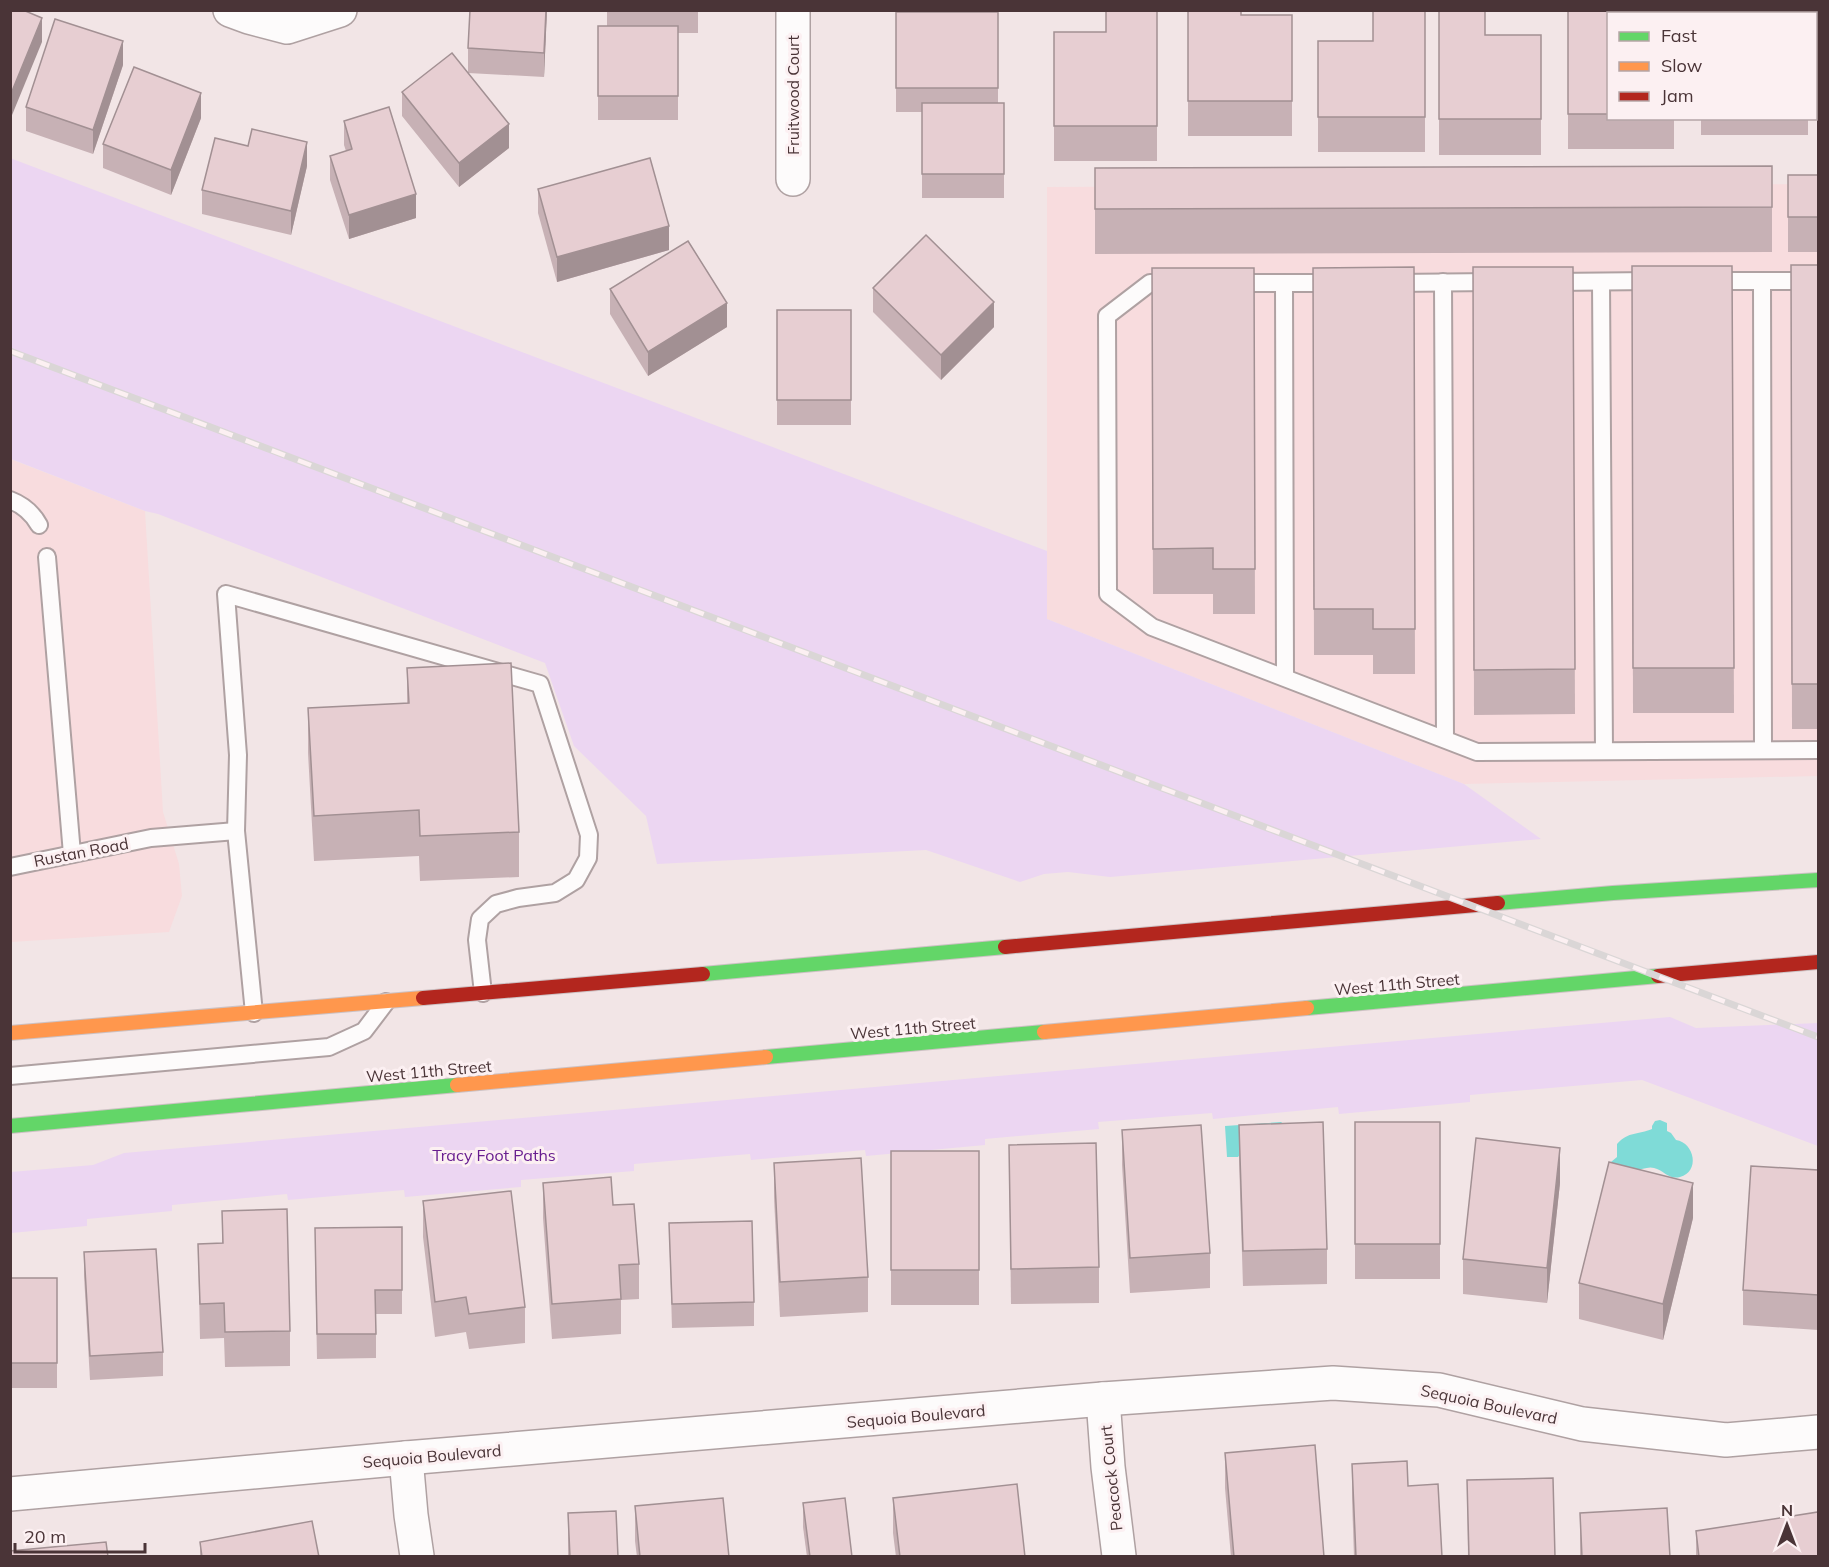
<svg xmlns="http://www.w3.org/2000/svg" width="1829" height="1567" font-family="Mulish,sans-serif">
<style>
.built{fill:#f8dcde}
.green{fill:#ecd6f2}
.water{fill:#7fdbd7}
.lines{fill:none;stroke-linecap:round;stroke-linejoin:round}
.lane-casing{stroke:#afa1a2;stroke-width:20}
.street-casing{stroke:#afa1a2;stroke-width:36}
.fast-casing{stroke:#ccc1c3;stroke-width:16}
.slow-casing{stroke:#ccc1c3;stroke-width:16}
.jam-casing{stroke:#ccc1c3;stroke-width:16}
.lane{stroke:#fdfbfb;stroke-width:16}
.street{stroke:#fdfbfb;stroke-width:33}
.fast{stroke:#63d668;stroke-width:14}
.slow{stroke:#ff974d;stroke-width:14}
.jam{stroke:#b3261e;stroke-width:14}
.rail-casing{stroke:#dad6d6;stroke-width:7}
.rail{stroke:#fcf0f2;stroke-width:4.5;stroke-dasharray:14;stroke-linecap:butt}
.wall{fill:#c7b1b5}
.shaded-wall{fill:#a29093}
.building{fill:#e7ced2;stroke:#a29093;stroke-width:1.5}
.labels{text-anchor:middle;stroke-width:6;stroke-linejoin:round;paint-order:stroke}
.street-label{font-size:16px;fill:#4a3437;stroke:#fcf0f2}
.park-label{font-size:16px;fill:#681e8f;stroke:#fcf0f2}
</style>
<rect width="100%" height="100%" fill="#f2e5e6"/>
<g class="built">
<path d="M1818,184v592l-354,8 -417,-165v-432z"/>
<path d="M10,459l135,52 18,301 16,52 3,32 -13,36 -158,10z"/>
</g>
<g class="green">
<path d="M10,158l1037,393v68l417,165 77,55 -431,38 -42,-5 -24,2 -24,8 -94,-32 -269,14 -11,-48 -72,-70 -29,-83 -387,-149 -13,-3 -134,-52z"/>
<path d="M1670,1017l26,11 122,-5v123l-176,-66 -172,15v7l-131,12 -1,-7 -125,12 -1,-6 -114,9 1,7 -114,10v6l-119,11 -1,-6 -114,10 -1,-6 -116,10v7l-113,9v7l-116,10 -1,-7 -116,10 -1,-6 -115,11v6l-85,8v7l-76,7v-61l82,-7 31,-12z"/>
</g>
<g class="water">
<path d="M1660,1120l7,3v8l4,2 5,7c19,3 24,32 4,37 -12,3 -16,-7 -26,-9 -6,-2 -12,2 -19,2 -7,0 -16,-3 -24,-4v-4l6,-5v-13c12,-13 21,-9 35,-15v-3l3,-5z"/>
<path d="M1281,1122l8,6 -46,23 -5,6h-11l-2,-31z"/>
</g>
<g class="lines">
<defs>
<g id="lane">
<path d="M1711,281h107"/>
<path d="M1762,281l1,469"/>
<path d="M1443,282l2,457"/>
<path d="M1552,282l101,-1"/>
<path d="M1601,282l3,469"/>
<path d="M1173,283h-23l-43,33 1,278 44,33 325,125 341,-2"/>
<path d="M1231,283h104"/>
<path d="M1284,283l1,394"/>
<path d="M1393,283l101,-1"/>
<path d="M10,500c13,5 23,14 29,25"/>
<path d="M47,557l25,297"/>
<path d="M10,867l141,-29 85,-7"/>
<path d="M254,1013l-18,-182 2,-76 -12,-161 314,90 49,151 -1,23 -12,22 -21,13 -37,5 -22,6 -16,15 -3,21 6,53"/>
<path d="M10,1076l319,-29 35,-16 22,-29"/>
</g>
<g id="street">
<path d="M230,10l19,7 38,10 53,-17"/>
<path d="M793,179v-169"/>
<path d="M1103,1399l5,68 11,89"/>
<path d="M406,1458l5,57 6,41"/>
<path d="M10,1494l396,-36 697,-59 230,-16 106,7 143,34 144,16 92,-8"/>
</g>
<g id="fast">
<path d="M1498,903l115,-10 205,-13"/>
<path d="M703,974l302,-27"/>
<path d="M1307,1008l351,-32"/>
<path d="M766,1057l278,-25"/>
<path d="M10,1126l447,-41"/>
</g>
<g id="slow">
<path d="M1044,1032l263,-24"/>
<path d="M10,1033l413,-35"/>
<path d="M457,1085l309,-28"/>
</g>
<g id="jam">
<path d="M1005,947l493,-44"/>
<path d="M1658,976l160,-14"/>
<path d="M423,998l280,-24"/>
</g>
</defs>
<use href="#lane" class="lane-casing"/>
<use href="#street" class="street-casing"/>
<use href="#fast" class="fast-casing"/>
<use href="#slow" class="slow-casing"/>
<use href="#jam" class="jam-casing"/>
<use href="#lane" class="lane"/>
<use href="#street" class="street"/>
<use href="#fast" class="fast"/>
<use href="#slow" class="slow"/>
<use href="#jam" class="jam"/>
<defs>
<path id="rail" d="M10,351l1808,686"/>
</defs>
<use href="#rail" class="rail-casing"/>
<use href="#rail" class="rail"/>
</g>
<g class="wall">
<path d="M470,10h77l-3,67 -76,-4 41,75 -50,39 -57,-71v-24l66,-20v-24z"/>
<path d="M607,10h91v23h-20v87h-80v-94h9z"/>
<path d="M1157,10v151h-103v-129h52z"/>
<path d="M1188,10l53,5h51v121h-104z"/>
<path d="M1425,10v142h-107v-111h55z"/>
<path d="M1439,10l46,25h56v120h-102z"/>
<path d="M1568,10l40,4v104h66v31h-106z"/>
<path d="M896,12h102v91h6v95h-82v-86h-26z"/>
<path d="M123,65l-30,89 -67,-23v-24z"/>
<path d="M201,118l-30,77 -68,-27v-24z"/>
<rect x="1701" y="118" width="107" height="17"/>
<path d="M344,121l72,97 -67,21 -19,-59v-24l16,-5 -2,-6z"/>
<path d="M307,166l-16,69 -89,-21v-24z"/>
<path d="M1772,166v86l-677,2v-86z"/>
<rect x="1788" y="175" width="30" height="77"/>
<path d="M538,189l131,61 -112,32 -19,-69z"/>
<path d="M1791,265h27v464h-26z"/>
<path d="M1632,266h100l2,447h-101z"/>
<path d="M1414,267l1,407h-42v-19h-59l-1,-387z"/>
<path d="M1473,267h100l2,447 -101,1z"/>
<path d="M1152,268h102l1,346h-42v-20h-60z"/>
<path d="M873,288l121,39 -53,53 -68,-68z"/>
<path d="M610,289l117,38 -79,49 -38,-62z"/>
<rect x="777" y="310" width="74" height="115"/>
<path d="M407,668l112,164v45l-99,4 -1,-25 -105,5 -6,-108v-45l99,-5z"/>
<rect x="1355" y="1122" width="85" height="157"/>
<path d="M1239,1125l88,124v35l-84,2 -4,-126z"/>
<path d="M1122,1130l88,123v35l-80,5 -8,-128z"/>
<path d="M1009,1145l90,122v36l-88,1z"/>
<rect x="891" y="1151" width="88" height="154"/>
<path d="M774,1163l94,114v35l-88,5 -6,-119z"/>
<path d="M1818,1170v160l-75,-5v-35z"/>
<path d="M543,1183l70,22 26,59v35l-18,1v34l-69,5 -9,-121z"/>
<path d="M1560,1183l-13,120 -84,-9v-35z"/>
<path d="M423,1201l102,106v36l-56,6 -3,-17 -31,5 -12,-100z"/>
<path d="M222,1211l68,120v35l-65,1 -1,-29 -24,1 -2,-95 24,-1z"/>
<path d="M1693,1218l-30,122 -84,-21v-36z"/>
<path d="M669,1223l85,79v24l-82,2z"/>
<path d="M402,1227v87h-26v44l-59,1 -2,-106z"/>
<path d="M84,1252l79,100v24l-73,4 -6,-104z"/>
<rect x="10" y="1278" width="47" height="110"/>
<path d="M1225,1453l99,104h-93l-6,-69z"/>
<path d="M1352,1464l56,22 34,71h-88l-2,-58z"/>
<path d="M1467,1480l88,77h-87z"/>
<path d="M893,1498l132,59h-129l-3,-24z"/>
<path d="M803,1503l49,54h-45l-4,-30z"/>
<path d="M635,1506l94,51h-92l-2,-16z"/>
<path d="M568,1513l50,44h-50z"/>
<path d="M1580,1513l90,44h-90z"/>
<path d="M1696,1531l122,26h-122z"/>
<path d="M200,1542l119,15h-119z"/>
</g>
<g class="shaded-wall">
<path d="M546,10h1l-3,67v-24z"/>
<path d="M42,18v24l-32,78v-24z"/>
<path d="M123,41v24l-30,89v-24z"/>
<path d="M201,93v25l-30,77v-25z"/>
<path d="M509,124v24l-50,39v-24z"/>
<path d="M307,142v24l-16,69v-24z"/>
<path d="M416,194v24l-67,21v-24z"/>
<path d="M669,226v24l-112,32v-25z"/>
<path d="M994,302v25l-53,53v-25z"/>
<path d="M727,303v24l-79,49v-24z"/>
<path d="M1560,1148v35l-13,120v-35z"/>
<path d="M1693,1183v35l-30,122v-36z"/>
</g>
<g class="building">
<path d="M10,10h13l19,8 -32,78z"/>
<path d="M470,10h76l-2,43 -76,-5z"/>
<path d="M1106,10h51v116h-103v-94h52z"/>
<path d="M1188,10h53v5h51v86h-104z"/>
<path d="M1373,10h52v107h-107v-76h55z"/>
<path d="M1439,10h46v25h56v84h-102z"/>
<path d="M1568,10h50v4h-10v100h-40z"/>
<rect x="1701" y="10" width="107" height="4"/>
<rect x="896" y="12" width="102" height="76"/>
<path d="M55,19l68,22 -30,89 -67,-23z"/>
<rect x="598" y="26" width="80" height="70"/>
<path d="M452,53l57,71 -50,39 -57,-71z"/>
<path d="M134,67l67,26 -30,77 -68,-26z"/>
<rect x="922" y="103" width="82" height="71"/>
<path d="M389,107l27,87 -67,21 -19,-59 22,-7 -8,-28z"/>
<path d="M252,129l55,13 -16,69 -89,-21 13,-52 33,8z"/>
<path d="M650,158l19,68 -112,31 -19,-68z"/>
<path d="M1772,166v41l-677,2v-41z"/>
<rect x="1788" y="175" width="30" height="42"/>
<path d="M926,235l68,67 -53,53 -68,-67z"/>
<path d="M688,241l39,62 -79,49 -38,-63z"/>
<path d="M1791,265h27v419h-26z"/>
<path d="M1632,266h100l2,402h-101z"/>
<path d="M1414,267l1,362h-42v-20h-59l-1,-341z"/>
<path d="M1473,267h100l2,402 -101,1z"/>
<path d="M1152,268h102l1,301h-42v-21l-60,1z"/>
<rect x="777" y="310" width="74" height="90"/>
<path d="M511,663l8,169 -99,4 -1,-26 -105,6 -6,-108 101,-5 -2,-35z"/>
<path d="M1323,1122l4,127 -84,2 -4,-126z"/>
<rect x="1355" y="1122" width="85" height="122"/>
<path d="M1201,1125l9,128 -80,5 -8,-128z"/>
<path d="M1476,1138l84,10 -13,120 -84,-9z"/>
<path d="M1096,1143l3,124 -88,2 -2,-124z"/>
<rect x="891" y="1151" width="88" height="119"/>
<path d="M861,1158l7,119 -88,5 -6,-119z"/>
<path d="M1609,1162l84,21 -30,121 -84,-21z"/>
<path d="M1751,1166l67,4v125l-75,-5z"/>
<path d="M611,1177l2,28 21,-1 5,60 -20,1 2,34 -69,5 -9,-121z"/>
<path d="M511,1191l14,116 -56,7 -3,-17 -31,5 -12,-101z"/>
<path d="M287,1209l3,122 -65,1 -1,-29 -24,1 -2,-60 25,-1 -1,-32z"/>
<path d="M752,1221l2,81 -82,2 -3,-81z"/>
<path d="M402,1227v63h-27l1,44h-59l-2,-106z"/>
<path d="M156,1249l7,103 -73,4 -6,-104z"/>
<rect x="10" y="1278" width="47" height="85"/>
<path d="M1315,1445l9,112h-90l-9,-104z"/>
<path d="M1407,1461l1,25 30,-2 4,73h-86l-4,-93z"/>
<path d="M1553,1478l2,79h-86l-2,-77z"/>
<path d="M1017,1484l8,73h-125l-7,-59z"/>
<path d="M723,1498l6,59h-89l-5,-51z"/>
<path d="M845,1498l7,59h-42l-7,-54z"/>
<path d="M1667,1508l3,49h-88l-2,-44z"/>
<path d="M616,1511l2,46h-48l-2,-44z"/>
<path d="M1818,1512v45h-119l-3,-26z"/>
<path d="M312,1521l7,36h-117l-2,-15z"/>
<path d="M106,1542l2,15h-98v-6z"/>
</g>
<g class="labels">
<g class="street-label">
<text transform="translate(793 95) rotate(-90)" y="6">Fruitwood Court</text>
<text transform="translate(81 852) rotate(-11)" y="6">Rustan Road</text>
<text transform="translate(1397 984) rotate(-5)" y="6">West 11th Street</text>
<text transform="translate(913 1028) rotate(-5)" y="6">West 11th Street</text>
<text transform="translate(429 1071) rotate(-5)" y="6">West 11th Street</text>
<text transform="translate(1489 1404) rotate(12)" y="6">Sequoia Boulevard</text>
<text transform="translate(916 1416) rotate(-5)" y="6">Sequoia Boulevard</text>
<text transform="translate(432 1456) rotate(-5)" y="6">Sequoia Boulevard</text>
<text transform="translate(1111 1478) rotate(-96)" y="6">Peacock Court</text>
</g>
<g class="park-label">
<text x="494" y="1161">Tracy Foot Paths</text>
</g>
</g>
<rect width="1829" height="1567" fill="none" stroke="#4a3437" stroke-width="24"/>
<rect x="1607" y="12" width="210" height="108" fill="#fcf0f2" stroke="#b5a5a7" stroke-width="1.5"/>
<rect x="1619" y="32" width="30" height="9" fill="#63d668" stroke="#b5a5a7" stroke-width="1.5"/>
<text x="1661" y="42" font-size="18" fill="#4a3437">Fast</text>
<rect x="1619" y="62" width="30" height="9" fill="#ff974d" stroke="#b5a5a7" stroke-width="1.5"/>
<text x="1661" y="72" font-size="18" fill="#4a3437">Slow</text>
<rect x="1619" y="92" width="30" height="9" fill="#b3261e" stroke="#b5a5a7" stroke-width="1.5"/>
<text x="1661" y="102" font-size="18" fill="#4a3437">Jam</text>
<g transform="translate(1787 1525)" stroke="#fcf0f2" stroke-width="4.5" paint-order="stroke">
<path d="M0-4.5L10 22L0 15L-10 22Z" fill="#4a3437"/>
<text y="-9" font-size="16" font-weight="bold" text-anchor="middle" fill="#4a3437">N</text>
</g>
<path d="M15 1543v9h130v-9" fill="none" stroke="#4a3437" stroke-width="3"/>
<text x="24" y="1543" font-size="18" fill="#4a3437" stroke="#fcf0f2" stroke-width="4.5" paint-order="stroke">20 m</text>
</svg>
